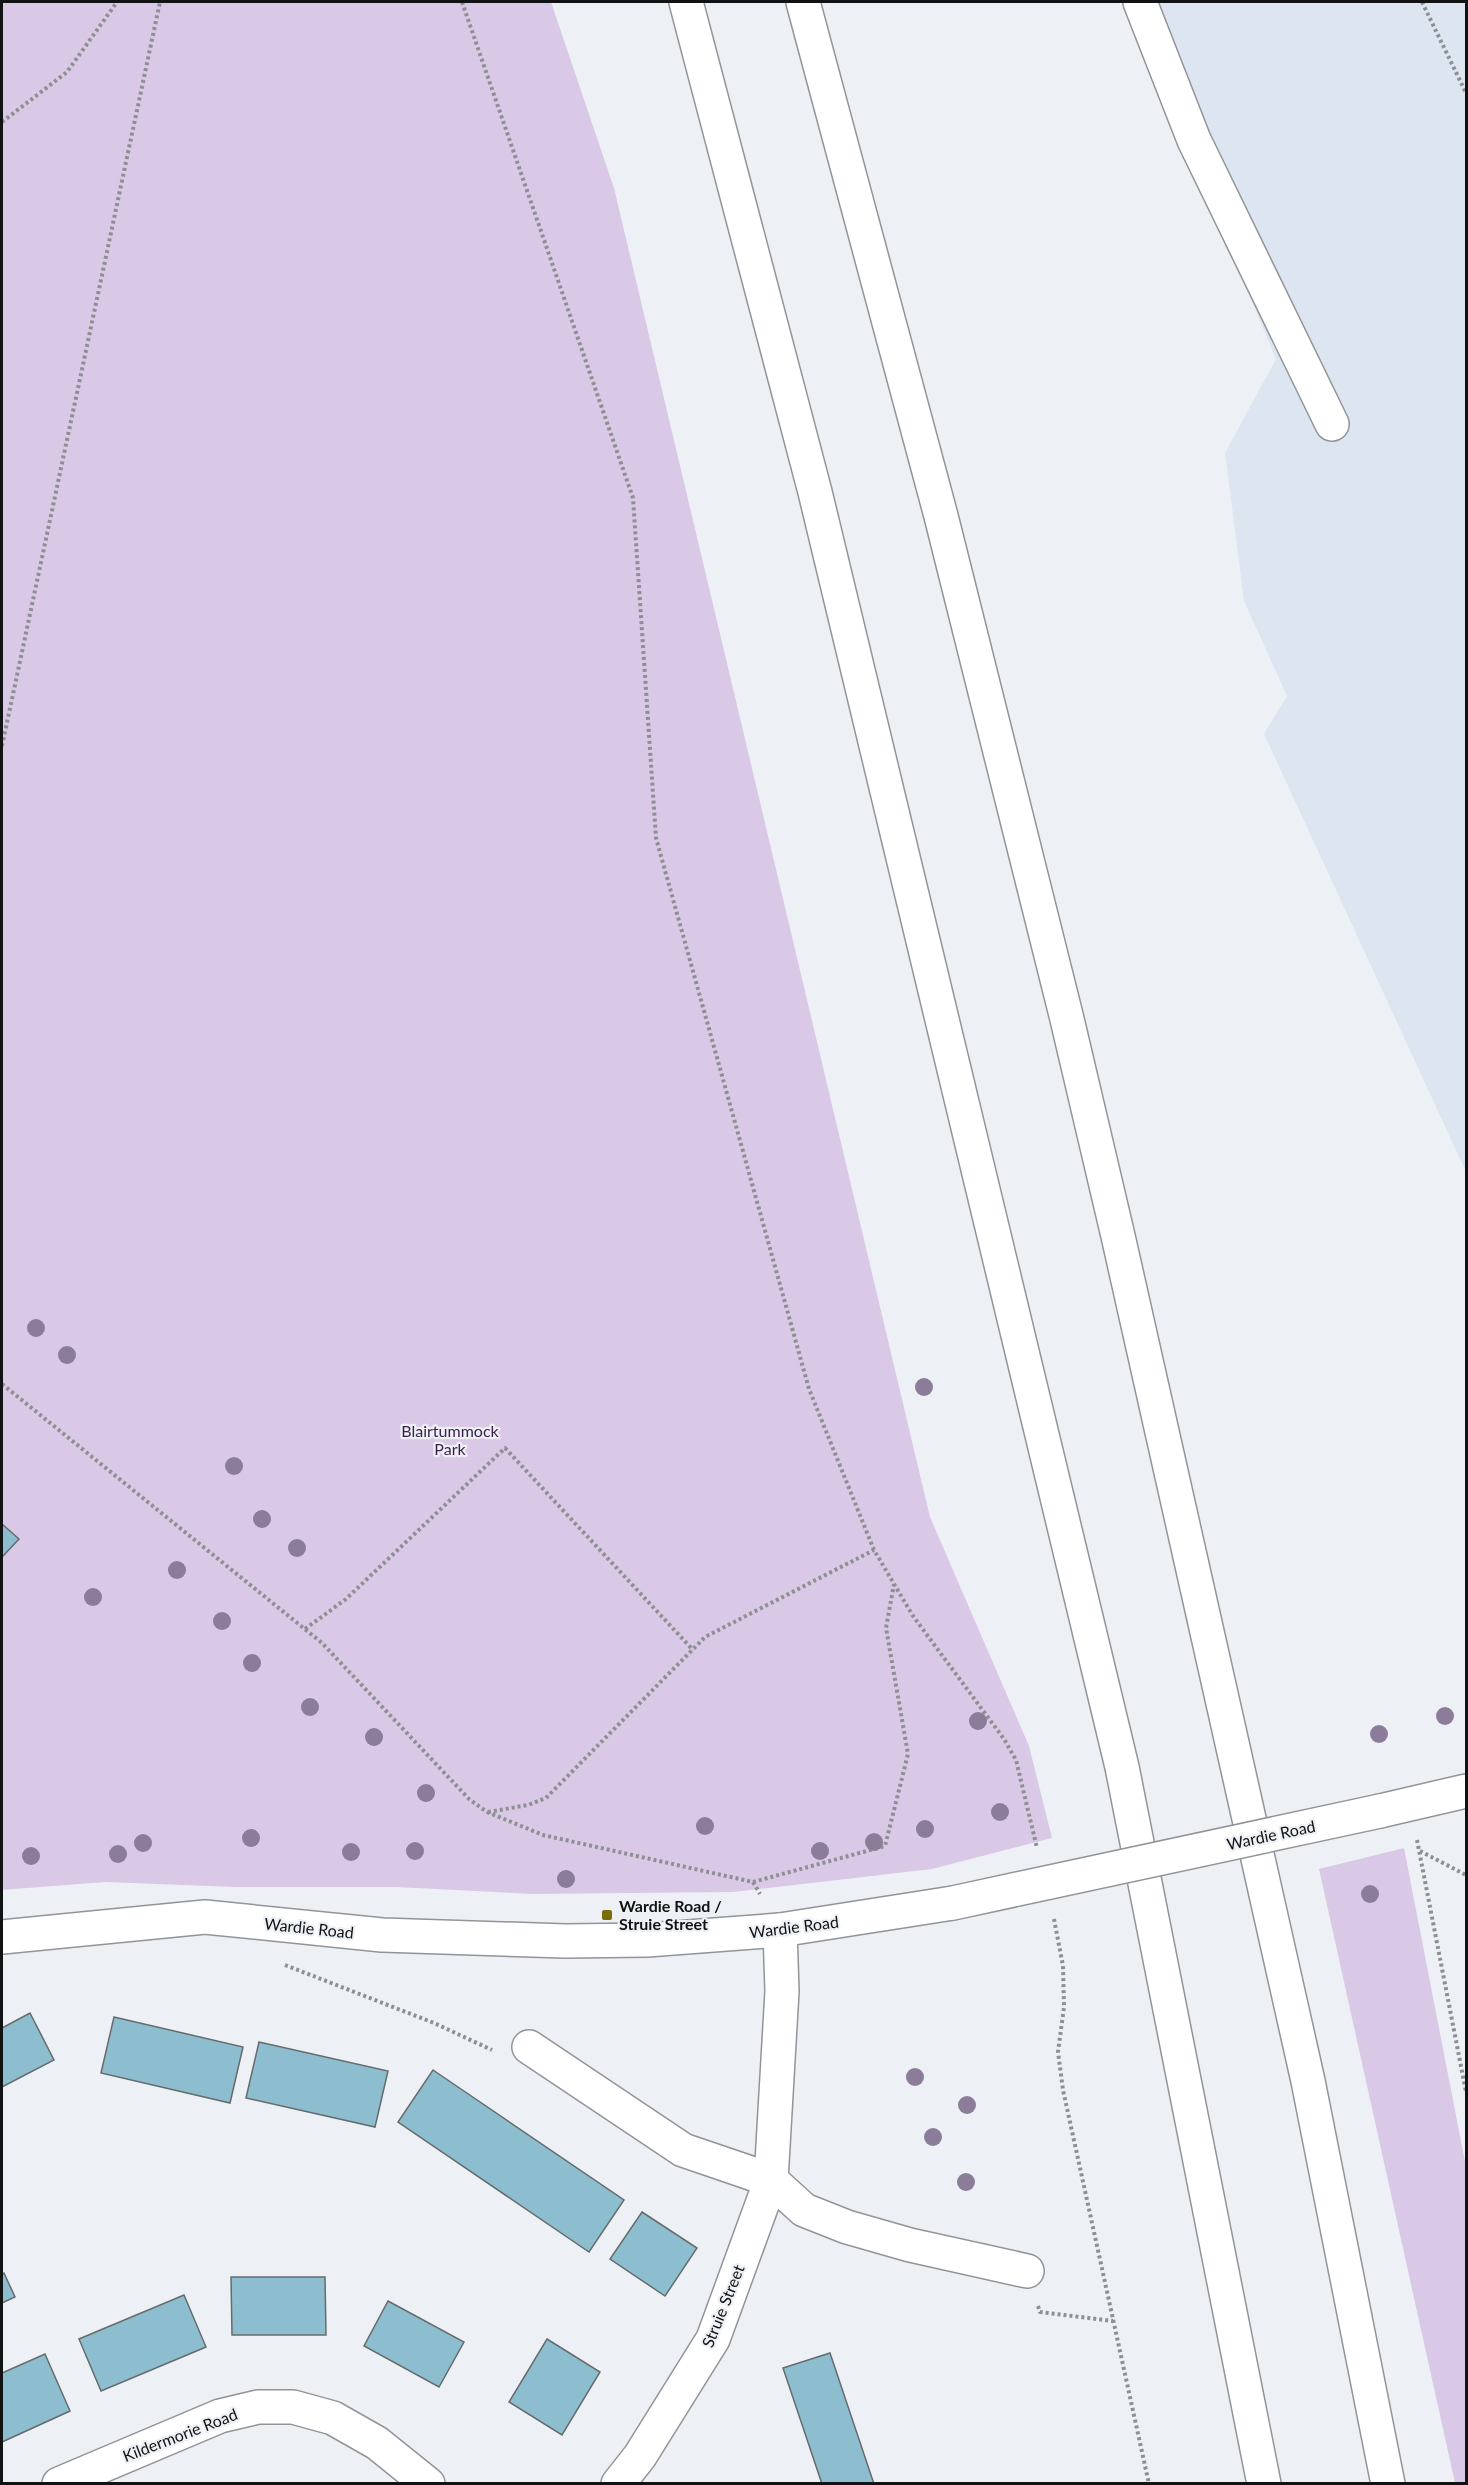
<svg xmlns="http://www.w3.org/2000/svg" width="1468" height="2485" font-family="Lato,sans-serif">
<style>
.built{fill:#dde6f0}
.green{fill:#dac9e6}
.building{fill:#8cbecf;stroke:#666b6d;stroke-width:1.5}
.lines{fill:none;stroke-linecap:round;stroke-linejoin:round}
.minor-casing{stroke:#919498;stroke-width:36}
.highway-casing{stroke:#919498;stroke-width:36}
.path{stroke:#8d8f92;stroke-width:4;stroke-dasharray:3 3;stroke-linecap:butt}
.minor{stroke:#fff;stroke-width:33}
.highway{stroke:#fff;stroke-width:33}
.minor-bridge-casing{stroke:#919498;stroke-width:36;stroke-linecap:butt}
.minor-bridge{stroke:#fff;stroke-width:33}
.tree{fill:#8b7d99}
.poi-dot{fill:#786d08;stroke:#edf1f5;stroke-width:2}
.labels{text-anchor:middle;stroke-width:4.5;stroke-linejoin:round;paint-order:stroke}
.park-label{font-size:16px;fill:#3b1e4d;stroke:#edf1f5}
.street-label{font-size:16px;fill:#111213;stroke:#edf1f5}
.poi-label{font-size:16px;font-weight:bold;fill:#111213;stroke:#edf1f5;text-anchor:start}
</style>
<rect width="100%" height="100%" fill="#edf1f5"/>
<path class="built" d="M1126,2h340v1170l-202,-438 23,-38 -43,-95 -19,-148 51,-94z"/>
<g class="green">
<path d="M2,2h549l63,186 316,1329 99,229 23,92 -120,31 -199,23 -200,2 -137,-7h-161l-130,-5 -103,8z"/>
<path d="M1404,1848l62,319v316h-11l-136,-614z"/>
</g>
<g class="building">
<path d="M2,1524l17,15 -17,18z"/>
<path d="M30,2013l24,47 -52,27v-59z"/>
<path d="M114,2017l129,30 -13,56 -129,-30z"/>
<path d="M259,2042l129,29 -13,56 -129,-29z"/>
<path d="M433,2070l191,130 -35,52 -191,-130z"/>
<path d="M642,2212l55,36 -32,48 -55,-37z"/>
<path d="M4,2273l11,24 -13,6v-28z"/>
<path d="M231,2277h94l1,58h-94z"/>
<path d="M184,2295l22,52 -105,44 -22,-52z"/>
<path d="M388,2301l76,41 -25,45 -75,-41z"/>
<path d="M547,2339l53,33 -38,63 -53,-33z"/>
<path d="M830,2353l44,131h-52l-39,-116z"/>
<path d="M45,2354l25,57 -68,31v-69z"/>
</g>
<g class="lines">
<defs>
<g id="minor">
<path d="M1140,2l54,138 138,284"/>
<path d="M1380,1811l86,-20"/>
<path d="M2,1937l203,-20 177,18 183,6 82,-1 133,-10 173,-27"/>
<path d="M529,2047l154,103 88,30 33,30 43,17 63,18 117,26"/>
<path d="M59,2484l161,-68 38,-9h35l40,11 44,25 51,41"/>
<path d="M618,2484l22,-28 73,-117 58,-159 11,-189 -2,-61"/>
</g>
<g id="highway">
<path d="M686,2l129,490 307,1275 142,717"/>
<path d="M803,2l138,514 125,499 52,221 190,845 80,403"/>
</g>
</defs>
<use href="#minor" class="minor-casing"/>
<use href="#highway" class="highway-casing"/>
<g class="path">
<path d="M462,2l171,496 23,340 153,551 65,161 39,66 91,123 12,21 21,88"/>
<path d="M1422,2l44,91"/>
<path d="M2,122l65,-50 50,-70"/>
<path d="M2,746l158,-744"/>
<path d="M2,1384l320,259 147,156 18,13 56,23 210,47 7,12"/>
<path d="M305,1629l41,-30 159,-151 188,202"/>
<path d="M488,1812l40,-7 18,-7 159,-161 169,-87"/>
<path d="M1417,1840l49,252"/>
<path d="M1420,1851l46,24"/>
<path d="M753,1882l132,-36 23,-92 -22,-126 8,-44"/>
<path d="M1054,1919l9,47 1,41 -6,45 5,38 86,394"/>
<path d="M285,1965l149,58 58,27"/>
<path d="M1038,2306l2,6 73,9"/>
</g>
<use href="#minor" class="minor"/>
<use href="#highway" class="highway"/>
<defs>
<path id="minor-bridge" d="M953,1903l427,-92"/>
</defs>
<use href="#minor-bridge" class="minor-bridge-casing"/>
<use href="#minor-bridge" class="minor-bridge"/>
</g>
<g class="tree">
<circle cx="36" cy="1328" r="9"/>
<circle cx="67" cy="1355" r="9"/>
<circle cx="924" cy="1387" r="9"/>
<circle cx="234" cy="1466" r="9"/>
<circle cx="262" cy="1519" r="9"/>
<circle cx="297" cy="1548" r="9"/>
<circle cx="177" cy="1570" r="9"/>
<circle cx="93" cy="1597" r="9"/>
<circle cx="222" cy="1621" r="9"/>
<circle cx="252" cy="1663" r="9"/>
<circle cx="310" cy="1707" r="9"/>
<circle cx="1445" cy="1716" r="9"/>
<circle cx="978" cy="1721" r="9"/>
<circle cx="1379" cy="1734" r="9"/>
<circle cx="374" cy="1737" r="9"/>
<circle cx="426" cy="1793" r="9"/>
<circle cx="1000" cy="1812" r="9"/>
<circle cx="705" cy="1826" r="9"/>
<circle cx="925" cy="1829" r="9"/>
<circle cx="251" cy="1838" r="9"/>
<circle cx="874" cy="1842" r="9"/>
<circle cx="143" cy="1843" r="9"/>
<circle cx="415" cy="1851" r="9"/>
<circle cx="820" cy="1851" r="9"/>
<circle cx="351" cy="1852" r="9"/>
<circle cx="118" cy="1854" r="9"/>
<circle cx="31" cy="1856" r="9"/>
<circle cx="566" cy="1879" r="9"/>
<circle cx="1370" cy="1894" r="9"/>
<circle cx="915" cy="2077" r="9"/>
<circle cx="967" cy="2105" r="9"/>
<circle cx="933" cy="2137" r="9"/>
<circle cx="966" cy="2182" r="9"/>
</g>
<rect class="poi-dot" x="601" y="1909" width="12" height="12" rx="3"/>
<g class="labels">
<g class="park-label">
<text x="450" y="1437">Blairtummock<tspan x="450" dy="18">Park</tspan></text>
</g>
<g class="street-label">
<text transform="translate(1271 1835) rotate(-12)" y="6">Wardie Road</text>
<text transform="translate(794 1927) rotate(-7)" y="6">Wardie Road</text>
<text transform="translate(309 1928) rotate(6)" y="6">Wardie Road</text>
<text transform="translate(723 2306) rotate(-68)" y="6">Struie Street</text>
<text transform="translate(180 2435) rotate(-21)" y="6">Kildermorie Road</text>
</g>
<g class="poi-label">
<text x="619" y="1912">Wardie Road /<tspan x="619" dy="18">Struie Street</tspan></text>
</g>
</g>
<rect width="1468" height="2485" fill="none" stroke="#111213" stroke-width="6"/>
</svg>
